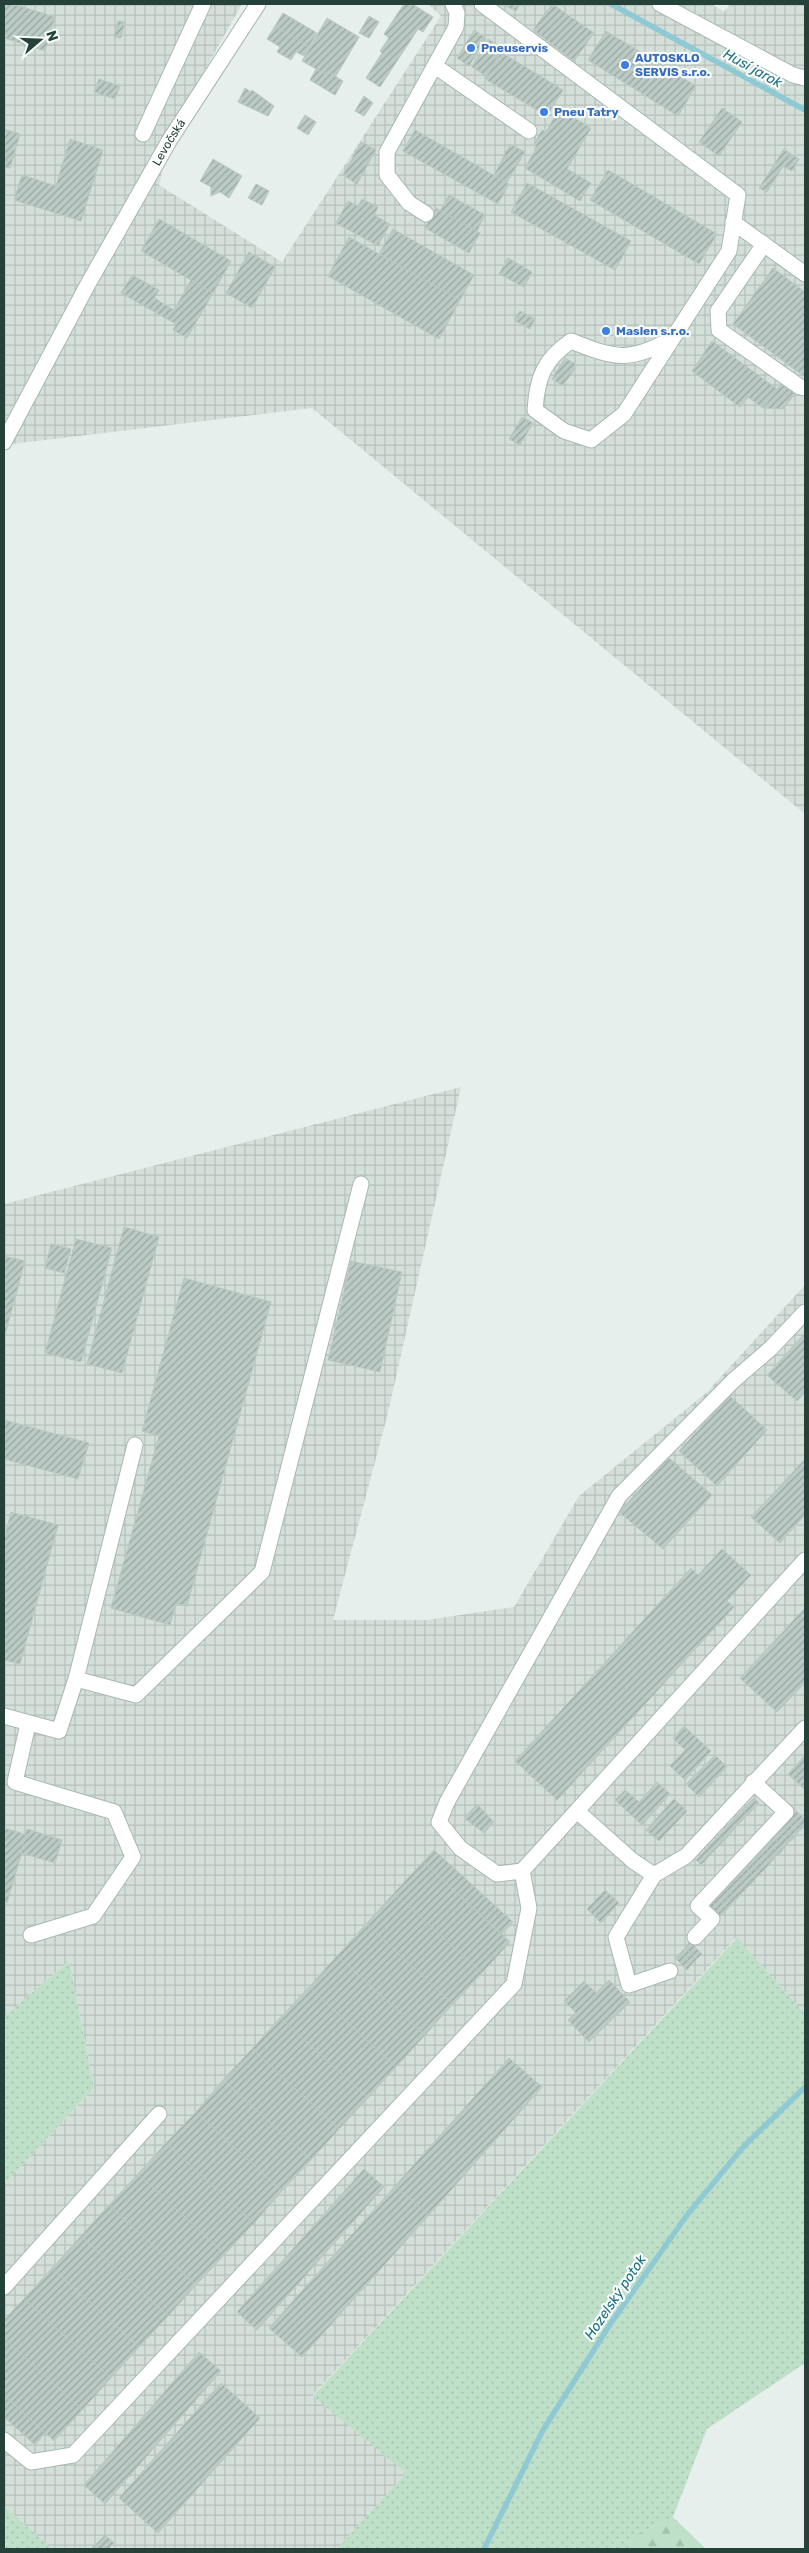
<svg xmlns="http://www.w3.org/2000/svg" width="809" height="2553" font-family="Rubik,sans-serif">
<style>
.industrial{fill:url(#industrial-grid)}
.grass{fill:url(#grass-dots)}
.forest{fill:url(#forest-firs)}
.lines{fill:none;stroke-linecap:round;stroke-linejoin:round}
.stream{stroke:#8ec9d4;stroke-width:5.5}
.building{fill:url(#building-hatch);stroke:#b8c9c2}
.minor-casing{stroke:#a8b8b2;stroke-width:17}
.minor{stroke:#fff;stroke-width:15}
.shop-dot{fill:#3f7fe0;stroke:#f7fbf9;stroke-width:2}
.labels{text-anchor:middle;stroke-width:4.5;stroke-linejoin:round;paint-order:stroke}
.shop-label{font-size:12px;font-weight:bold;fill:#366cbe;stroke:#f7fbf9;text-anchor:start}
.street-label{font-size:12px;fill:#24423a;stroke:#f7fbf9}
.water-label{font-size:14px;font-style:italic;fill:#1c6f80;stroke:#f7fbf9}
</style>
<defs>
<pattern id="industrial-grid" width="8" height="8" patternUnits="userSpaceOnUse" patternTransform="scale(1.25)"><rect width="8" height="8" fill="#d4dfda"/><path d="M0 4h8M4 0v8" fill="none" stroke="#b6c1bc"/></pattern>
<pattern id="grass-dots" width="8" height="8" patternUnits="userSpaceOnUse" patternTransform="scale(1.25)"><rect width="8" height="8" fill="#bfe0c8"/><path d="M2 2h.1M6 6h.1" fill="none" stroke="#a4c1ad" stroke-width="1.8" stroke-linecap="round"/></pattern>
<pattern id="forest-firs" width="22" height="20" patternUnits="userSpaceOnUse" patternTransform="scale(1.25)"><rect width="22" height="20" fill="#bfe0c8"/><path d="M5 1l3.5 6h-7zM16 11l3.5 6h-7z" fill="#a4c1ad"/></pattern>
<pattern id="building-hatch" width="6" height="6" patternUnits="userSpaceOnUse" patternTransform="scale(1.25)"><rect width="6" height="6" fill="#bbcac4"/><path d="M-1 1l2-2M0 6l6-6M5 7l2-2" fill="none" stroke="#98a6a0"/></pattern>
</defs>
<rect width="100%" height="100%" fill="#e6efeb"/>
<g class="industrial">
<path d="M4,4h238l-67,119 -16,62 123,77 159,-246 -13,-12h284l12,8 6,-8h75v810l-493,-406 -308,37z"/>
<path d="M461,1087l-73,326 -55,207h94l87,-13 65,-111 127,-103 99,-108v729l-69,-76 -423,457 93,78 -69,76h-285l-48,-43v-322l90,-96 -25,-127 -65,56v-813z"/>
</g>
<g class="grass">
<path d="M737,1938l68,76v349l-98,66 -34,88 -40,19 -4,13h-292l69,-76 -93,-77z"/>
<path d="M69,1961l25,127 -90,96v-167z"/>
<path d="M4,2506l48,43h-48z"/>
</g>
<path class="forest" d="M673,2517l33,32h-77l4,-13z"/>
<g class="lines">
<g class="stream">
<path d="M611,4l194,106"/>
<path d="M484,2549l59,-119 68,-107 76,-108 57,-69 61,-59"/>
</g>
</g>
<g class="building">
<path d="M4,4h9l42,13 -10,34 -41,-13z"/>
<path d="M404,4h8l21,13 -10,15 -5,-3 -38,58 -14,-9 16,-25 -2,-2 9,-13 -5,-4z"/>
<path d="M502,4h18l-4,7z"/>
<path d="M552,4l42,29 -20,28 -41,-31z"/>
<path d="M283,13l34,20 -8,14 -34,-21z"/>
<path d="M369,16l10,6 -10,16 -10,-5z"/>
<path d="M327,18l32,19 -23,39 -9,-5 -2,3 -23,-13z"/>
<path d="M118,21l7,1 -4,16 -7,-1z"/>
<path d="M275,26l34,21 -5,9 -8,-4 -5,8 -14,-8 3,-5 -13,-8z"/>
<path d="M474,30l12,8 -17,28 -12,-8z"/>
<path d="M606,31l90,55 -18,30 -90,-56z"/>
<path d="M488,39l15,9 -17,28 -14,-9z"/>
<path d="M501,52l62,38 -16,26 -62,-37z"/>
<path d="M316,69l9,5 2,-3 16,10 -8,14 -25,-15z"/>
<path d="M99,79l21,7 -5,13 -21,-7z"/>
<path d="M245,88l6,4 1,-2 22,16 -6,10 -30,-14z"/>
<path d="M364,96l9,7 -9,13 -9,-5z"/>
<path d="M722,108l20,14 -23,34 -20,-14z"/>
<path d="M559,109l32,19 -24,41 24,14 -11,18 -55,-33 12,-21 -3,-3 8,-14 4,2z"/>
<path d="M305,115l11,7 -8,13 -11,-7z"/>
<path d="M4,129l16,5 -10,34 -6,-1z"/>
<path d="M415,130l94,54 -11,20 -95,-53z"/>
<path d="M70,139l33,11 -22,71 -67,-21 8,-25 34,11z"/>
<path d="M361,142l15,8 -19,34 -14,-9z"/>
<path d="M510,144l15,8 -18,30 -13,-7z"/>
<path d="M784,149l7,5 -24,38 -8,-4z"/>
<path d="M791,154l8,5 -7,12 -9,-5z"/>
<path d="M213,159l29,17 -13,22 -9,-6 -9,4v-9l-11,-6z"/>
<path d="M608,170l109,64 -18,30 -109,-64z"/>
<path d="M527,183l104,58 -16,29 -104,-58z"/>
<path d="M256,184l13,7 -7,14 -14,-7z"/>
<path d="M449,195l36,20 -8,16 -37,-20z"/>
<path d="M362,199l16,8 -4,8 16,9 -12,22 -42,-23 12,-22 10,5z"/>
<path d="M436,208l44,25 -11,20 -44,-25z"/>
<path d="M159,219l72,42 -18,32 -72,-42z"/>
<path d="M393,229l81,46 -14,25 -81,-46z"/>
<path d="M349,237l111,63 -21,39 -111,-63z"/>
<path d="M249,252l26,15 -23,41 -26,-15z"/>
<path d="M508,258l24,14 -8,15 -25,-13z"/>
<path d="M773,268l32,24v85l-72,-53z"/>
<path d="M132,275l27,15 -5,8 20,12 17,-30 22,13 -26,45 -14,-8 3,-6 -55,-31z"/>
<path d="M520,311l15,8 -5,10 -16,-9z"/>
<path d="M712,341l65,48 -14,19 -15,-11 -8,10 -48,-36z"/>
<path d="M565,358l12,7 -14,21 -11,-7z"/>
<path d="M781,384l14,10 -12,15 -20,-1z"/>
<path d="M522,417l11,6 -13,22 -11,-6z"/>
<path d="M124,1227l35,10 -37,136 -35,-9z"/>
<path d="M76,1239l36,9 -31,114 -36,-9z"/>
<path d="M51,1244l20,5 -7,24 -19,-5z"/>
<path d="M4,1256l21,5 -21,78z"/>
<path d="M351,1261l51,11 -22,100 -52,-12z"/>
<path d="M184,1278l87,24 -84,304 -11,-3 -6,22 -59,-17 48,-172 -17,-5z"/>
<path d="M805,1333v59l-8,9 -30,-26z"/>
<path d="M730,1396l37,34 -50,56 -38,-35z"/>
<path d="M4,1420l85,23 -11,36 -74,-20z"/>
<path d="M669,1458l43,37 -49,54 -44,-37z"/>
<path d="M805,1459v56l-25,28 -29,-26z"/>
<path d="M11,1512l47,13 -38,139 -16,-4v-121z"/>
<path d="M722,1549l29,26 -24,26 7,6 -177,193 -42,-39 176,-193 7,7z"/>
<path d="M805,1608v75l-28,29 -37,-34z"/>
<path d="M684,1726l27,25 -26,29 -15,-14 15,-16 -12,-12z"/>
<path d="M715,1755l12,12 -28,30 -13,-13z"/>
<path d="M805,1755v35l-17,-16z"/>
<path d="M657,1782l13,12 -28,31 -27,-25 10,-10 14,12z"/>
<path d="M754,1798l5,5 -11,12 -6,-5z"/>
<path d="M674,1799l13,12 -28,30 -13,-11z"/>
<path d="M477,1804l17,18 -10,11 -20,-15z"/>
<path d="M742,1810l6,5 -12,12 -5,-5z"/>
<path d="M795,1810l10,9 -2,9 -13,-12z"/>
<path d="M790,1816l13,12 -5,4 -12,-11z"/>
<path d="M786,1821l12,11 -4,6 -13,-12z"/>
<path d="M731,1822l5,5 -12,14 -6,-5z"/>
<path d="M781,1826l13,12 -5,4 -12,-11z"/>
<path d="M4,1828l23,7 -20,68 -3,-1z"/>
<path d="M27,1829l35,11 -7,23 -34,-10z"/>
<path d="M777,1831l12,11 -5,6 -12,-12z"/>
<path d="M718,1836l6,5 -12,12 -5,-5z"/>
<path d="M772,1836l12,12 -4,5 -13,-12z"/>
<path d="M767,1841l13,12 -5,4 -12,-11z"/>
<path d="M763,1846l12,11 -4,5 -13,-11z"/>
<path d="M707,1848l5,5 -11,12 -5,-5z"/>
<path d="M434,1850l79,72 -11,12 -79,-72z"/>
<path d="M758,1851l13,11 -5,6 -13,-12z"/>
<path d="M753,1856l13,12 -5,5 -13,-12z"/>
<path d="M748,1861l13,12 -5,5 -12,-12z"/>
<path d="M423,1862l87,80 -28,31 -88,-80z"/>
<path d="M744,1866l12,12 -4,5 -13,-12z"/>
<path d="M739,1871l13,12 -5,5 -13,-12z"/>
<path d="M734,1876l13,12 -5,5 -12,-12z"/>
<path d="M730,1881l12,12 -5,6 -13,-12z"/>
<path d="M724,1887l13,12 -5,4 -12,-11z"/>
<path d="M605,1890l14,13 -18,20 -14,-14z"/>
<path d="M720,1892l12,11 -4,5 -13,-12z"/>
<path d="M394,1893l88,80 -29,31 -87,-80z"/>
<path d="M715,1896l13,12 -4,5 -13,-12z"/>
<path d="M711,1901l13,12 -5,5 -13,-11z"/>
<path d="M366,1924l87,80 -28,31 -88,-79z"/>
<path d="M690,1942l12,12 -5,5 -12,-11z"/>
<path d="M685,1948l12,11 -5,5 -12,-11z"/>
<path d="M680,1953l12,11 -5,6 -12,-12z"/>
<path d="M337,1956l88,79 -29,32 -87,-80z"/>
<path d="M609,1980l21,22 -41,40 -21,-22z"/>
<path d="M584,1981l12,12 -20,20 -12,-12z"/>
<path d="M309,1987l87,80 -28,31 -88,-80z"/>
<path d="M280,2018l88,80 -29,31 -87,-80z"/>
<path d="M252,2049l87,80 -28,31 -88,-80z"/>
<path d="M509,2058l33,29 -113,128 -34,-29z"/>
<path d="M223,2080l88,80 -29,31 -86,-79z"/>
<path d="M196,2112l86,79 -28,32 -88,-80z"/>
<path d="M166,2143l88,80 -29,31 -87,-80z"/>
<path d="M364,2169l20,18 -127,143 -20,-18z"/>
<path d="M138,2174l87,80 -29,31 -87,-80z"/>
<path d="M395,2186l34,29 -127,142 -33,-29z"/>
<path d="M109,2205l87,80 -28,31 -87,-80z"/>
<path d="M81,2236l87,80 -29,31 -87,-79z"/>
<path d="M52,2268l87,79 -28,31 -87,-79z"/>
<path d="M24,2299l87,79 -29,32 -78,-72v-18z"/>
<path d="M4,2338l78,72 -28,31 -50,-46z"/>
<path d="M199,2352l22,19 -116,133 -21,-19z"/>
<path d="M221,2383l39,35 -102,115 -39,-35z"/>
<path d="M4,2395l41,38 -10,12 -31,-28z"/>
<path d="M105,2535l9,8 -6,6h-17z"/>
</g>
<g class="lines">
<defs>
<g id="minor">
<path d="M482,4l256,191 -9,56 -105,163 -33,26 -27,-9 -29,-21c2,-32 9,-51 36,-69 45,18 57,21 101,-2"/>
<path d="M660,4l133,71 12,3"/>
<path d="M435,66l94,65"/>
<path d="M143,134l60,-130"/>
<path d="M426,214l-17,-11 -22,-28v-23l69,-125 1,-14 -4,-9"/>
<path d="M733,222l72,52"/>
<path d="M764,244l-46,67 1,19 81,57 5,1"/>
<path id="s1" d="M4,442l84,-158 81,-143 89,-137"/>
<path d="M805,1312l-34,36 -37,32 -115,116 -172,306 -8,20 21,26 37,26 25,-3 283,-311"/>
<path d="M76,1679l60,16 126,-123 99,-388"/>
<path d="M4,1716l55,15 17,-52 59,-234"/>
<path d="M28,1724l-13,58 99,30 19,45 -40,59 -62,19"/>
<path d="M578,1812l55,49 21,14 32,-19 119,-128"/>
<path d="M654,1875l-38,62 13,48 41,-14"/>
<path d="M695,1937l17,-18 -14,-13 88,-94 -33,-30"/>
<path d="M4,2287l155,-173"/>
<path d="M4,2440l27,22 42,-7 441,-471 15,-76 -7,-37"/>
</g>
</defs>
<use href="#minor" class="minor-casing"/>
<use href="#minor" class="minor"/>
</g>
<g class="shop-dot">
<circle cx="471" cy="48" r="5"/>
<circle cx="625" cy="65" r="5"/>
<circle cx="544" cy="112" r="5"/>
<circle cx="606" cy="331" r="5"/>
</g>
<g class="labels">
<g class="shop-label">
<text x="481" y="52">Pneuservis</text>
<text x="635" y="62">AUTOSKLO<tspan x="635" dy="14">SERVIS s.r.o.</tspan></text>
<text x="554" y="116">Pneu Tatry</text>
<text x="616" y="335">Maslen s.r.o.</text>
</g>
<g class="street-label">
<text dy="4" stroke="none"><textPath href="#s1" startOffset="342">Levočská</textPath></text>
</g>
<g class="water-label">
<text transform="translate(753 68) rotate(29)" y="5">Husí jarok</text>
<text transform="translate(615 2297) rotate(-56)" y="5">Hozelský potok</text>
</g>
</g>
<rect width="809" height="2553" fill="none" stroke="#24423a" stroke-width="10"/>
<g transform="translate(40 40) rotate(71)" stroke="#f7fbf9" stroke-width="4" paint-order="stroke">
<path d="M0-4L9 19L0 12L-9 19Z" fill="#24423a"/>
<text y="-8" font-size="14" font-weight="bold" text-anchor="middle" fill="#24423a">N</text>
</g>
</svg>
